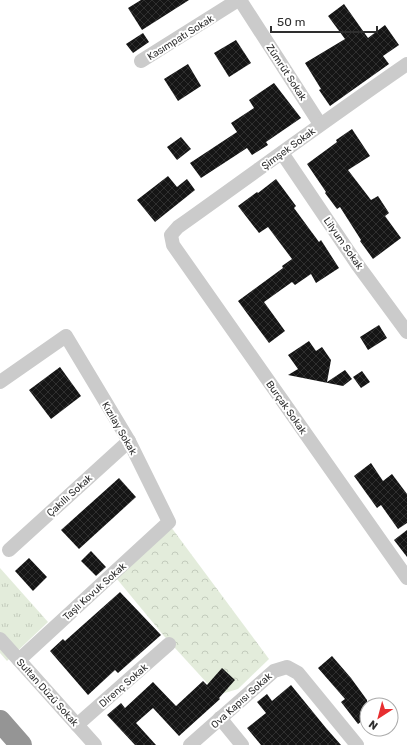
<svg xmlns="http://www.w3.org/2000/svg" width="407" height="745" font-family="Rubik,sans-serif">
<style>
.grass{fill:url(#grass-tufts)}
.park{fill:url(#park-crowns)}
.building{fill:url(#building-cross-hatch)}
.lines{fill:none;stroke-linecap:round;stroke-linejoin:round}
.street{stroke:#cbcbcb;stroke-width:14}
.highway{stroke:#959595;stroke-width:22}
.labels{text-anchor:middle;stroke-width:4;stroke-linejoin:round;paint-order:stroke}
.street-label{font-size:10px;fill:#2e2e2e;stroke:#fff}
</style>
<defs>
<pattern id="grass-tufts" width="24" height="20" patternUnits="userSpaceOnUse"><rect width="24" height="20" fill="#e3ecdb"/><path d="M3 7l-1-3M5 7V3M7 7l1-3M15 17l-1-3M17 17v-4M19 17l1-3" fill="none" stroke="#c3cbbc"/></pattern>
<pattern id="park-crowns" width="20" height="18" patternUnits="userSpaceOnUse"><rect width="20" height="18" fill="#e3ecdb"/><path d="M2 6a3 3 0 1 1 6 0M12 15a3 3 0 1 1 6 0" fill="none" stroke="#c3cbbc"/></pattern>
<pattern id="building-cross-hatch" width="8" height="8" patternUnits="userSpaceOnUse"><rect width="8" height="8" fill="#151515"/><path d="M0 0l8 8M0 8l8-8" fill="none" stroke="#2f2f2f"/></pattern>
</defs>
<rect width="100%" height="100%" fill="#fff"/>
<path class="grass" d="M0,568l48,54 -41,39 -7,-8z"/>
<path class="park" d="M168,523l101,136 -31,30 -20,6 -54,-59 -52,-63z"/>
<g class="building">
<path d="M141,0h48l-47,30 -14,-22z"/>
<path d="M344,4l24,34 17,-13 14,20 -16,11 6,8 -59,42 -11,-16 2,-1 -16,-26 40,-24 -17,-23z"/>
<path d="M143,33l6,9 -16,11 -7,-9z"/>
<path d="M236,40l15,23 -22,14 -15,-24z"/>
<path d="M188,64l13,22 -23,15 -14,-22z"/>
<path d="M274,83l27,35 -35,24 2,3 -16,10 -5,-7 -46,30 -11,-15 47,-31 -6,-9 23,-15 -5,-8z"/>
<path d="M352,129l18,27 -22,14 23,30 7,-4 11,17 -4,3 16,22 -28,21 -13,-18 1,-1 -21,-33 -3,2 -12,-16 1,-1 -19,-28 30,-22 -1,-2z"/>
<path d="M181,137l10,12 -14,11 -10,-13z"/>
<path d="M168,176l9,11 10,-8 8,11 -40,32 -18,-22z"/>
<path d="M276,179l20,27 -2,2 25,34 2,-2 18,28 -23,15 -5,-9 -16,11 -3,-3 -28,20 21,29 -16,12 -31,-42 45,-33 -1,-2 10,-7 -24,-32 -9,6 -21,-27 19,-14 1,1z"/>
<path d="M379,325l8,13 -19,12 -8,-13z"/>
<path d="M309,341l7,10 6,-4 9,13 -4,22 18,-12 7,9 -9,7 -55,-11 10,-6 -10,-14z"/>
<path d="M60,367l21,29 -30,23 -22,-29z"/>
<path d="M362,371l8,11 -9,6 -8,-11z"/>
<path d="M371,463l12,18 9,-7 15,20v29l-9,6 -17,-24 -4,3 -23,-32z"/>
<path d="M119,478l17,19 -57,52 -18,-19z"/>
<path d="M407,530v27l-13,-17z"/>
<path d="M91,551l15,16 -10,9 -15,-15z"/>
<path d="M29,558l18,19 -14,14 -18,-20z"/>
<path d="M120,592l41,43 -43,38 -3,-3 -27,25 -38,-44 13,-12 2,2z"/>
<path d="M332,656l19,22 16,22v17l-9,7 -17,-22 4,-3 -27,-31z"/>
<path d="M222,668l13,12 -16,18 1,1 -41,37 -26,-28 -17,15 20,22h-21l-28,-30 14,-12 4,5 28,-26 23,24 27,-25 4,4z"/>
<path d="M291,685l35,43 15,17h-80l-14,-17 19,-15 -9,-11 10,-8 5,7z"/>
</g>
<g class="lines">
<g class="street">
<path d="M240,0l80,124"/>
<path d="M141,61l97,-61"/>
<path d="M407,64c-77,53 -153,109 -229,163l-7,8 2,10 234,333"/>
<path d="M282,153l75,111 50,68"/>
<path d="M0,382l66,-46 63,105 40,81 -150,138"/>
<path d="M9,550l120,-109"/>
<path d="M0,639l95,106"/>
<path d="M220,718l22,27"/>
<path d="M77,725l92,-81"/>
<path d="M190,745l84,-74 13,-4 11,6 59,72"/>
</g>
<path class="highway" d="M0,721l21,24"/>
</g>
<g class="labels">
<g class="street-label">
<text transform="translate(180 37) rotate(-32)" y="4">Kasımpatı Sokak</text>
<text transform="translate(287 72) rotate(57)" y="4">Zümrüt Sokak</text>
<text transform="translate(288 148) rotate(-36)" y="4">Şimşek Sokak</text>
<text transform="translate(344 243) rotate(55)" y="4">Lilyum Sokak</text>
<text transform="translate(287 407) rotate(55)" y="4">Burçak Sokak</text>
<text transform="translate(120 428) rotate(60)" y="4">Kızılay Sokak</text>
<text transform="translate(69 495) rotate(-42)" y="4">Çakıllı Sokak</text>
<text transform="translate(94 591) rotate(-42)" y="4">Taşlı Kovuk Sokak</text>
<text transform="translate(123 685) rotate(-41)" y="4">Direnç Sokak</text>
<text transform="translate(48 692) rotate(48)" y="4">Sultan Düzü Sokak</text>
<text transform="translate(241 700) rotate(-42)" y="4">Ova Kapısı Sokak</text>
</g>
</g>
<g transform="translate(379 717) rotate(216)"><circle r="19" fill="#ffffff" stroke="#ababab"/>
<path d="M0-3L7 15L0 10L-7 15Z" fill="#e72e30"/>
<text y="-6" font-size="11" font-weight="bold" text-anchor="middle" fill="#2e2e2e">N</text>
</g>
<path d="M271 26v6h106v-6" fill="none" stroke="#2e2e2e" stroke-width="2"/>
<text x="277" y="26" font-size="12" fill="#2e2e2e" stroke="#ffffff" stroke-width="3" paint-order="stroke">50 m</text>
</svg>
